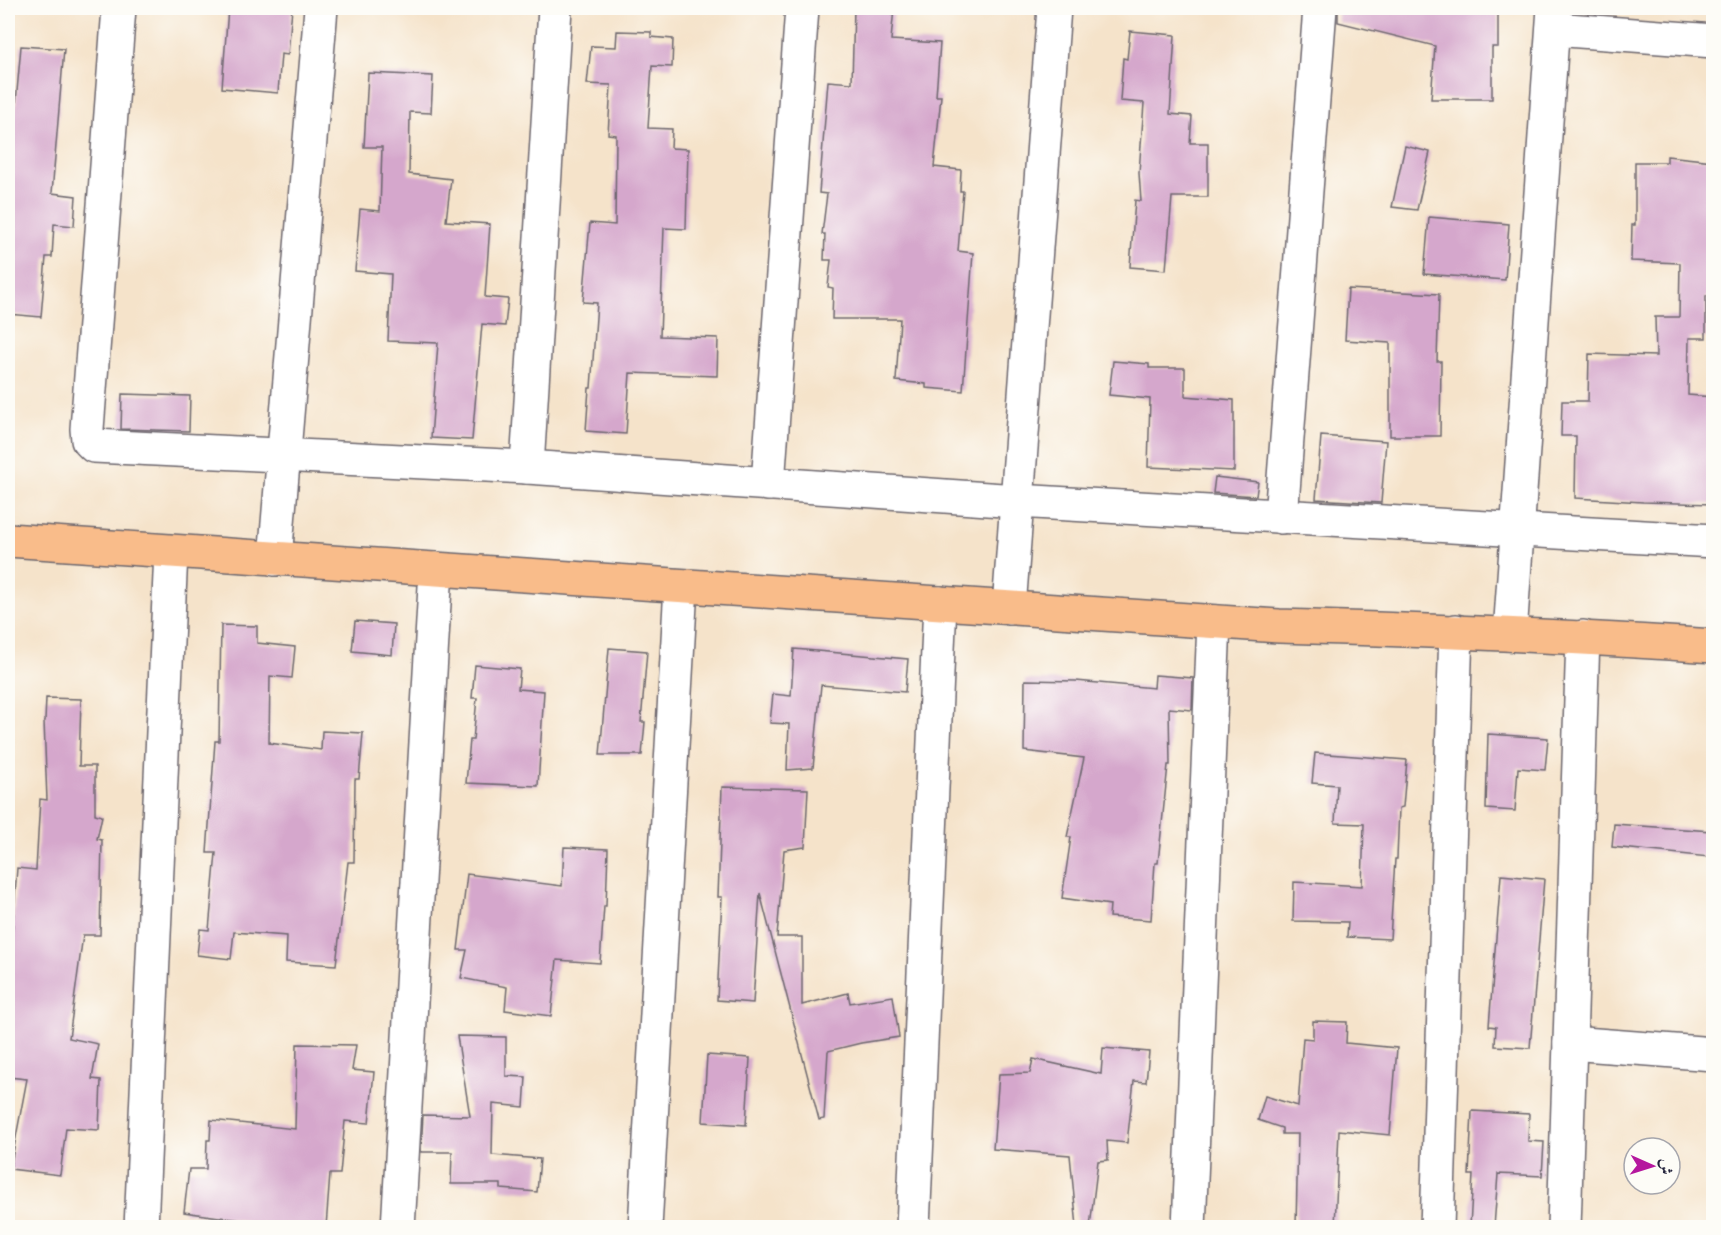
<svg xmlns="http://www.w3.org/2000/svg" width="1721" height="1235" font-family="'Old Standard TT',Amiri,serif">
<style>
.building{fill:#d5a7cc}
.lines{fill:none;stroke-linecap:round;stroke-linejoin:round}
.minor-casing{stroke:#6c666d;stroke-width:36}
.highway-casing{stroke:#6c666d;stroke-width:36}
.minor{stroke:#fff;stroke-width:33}
.highway{stroke:#f9bc8a;stroke-width:33}
</style>
<rect width="100%" height="100%" fill="#fdfcf7"/>
<filter id="ink" filterUnits="userSpaceOnUse"><feTurbulence type="fractalNoise" baseFrequency=".0167" numOctaves="2"/><feDisplacementMap in="SourceGraphic" scale="12" xChannelSelector="R" yChannelSelector="G"/><feConvolveMatrix kernelMatrix="1 2 1 2 8 2 1 2 1" color-interpolation-filters="sRGB"/></filter>
<filter id="wash" filterUnits="userSpaceOnUse"><feTurbulence type="fractalNoise" baseFrequency=".008" numOctaves="4" result="noise"/><feDisplacementMap in="SourceGraphic" scale="24" xChannelSelector="R" yChannelSelector="G"/><feGaussianBlur stdDeviation="1.35" result="paint"/><feColorMatrix in="noise" values="0 0 0 0 0 0 0 0 0 0 0 0 0 0 0 0 0 1.4 0 .05"/><feComposite in="paint" operator="in"/></filter>
<g filter="url(#wash)">
<rect width="100%" height="100%" fill="#f5e3ca"/>
<g id="blocks">
<g class="building">
<path d="M228,8h64l-4,47 -7,-1 -3,39 -56,-5z"/>
<path d="M854,8h40l-3,32 49,3 -4,53h5l-7,71 27,3 -1,21h3l-5,60 15,2 -10,138 -37,-3v-4l-30,-3 4,-62h-68l1,-31 -5,-1 3,-27h-7l1,-26h-3l5,-40 -8,-1 9,-112 24,2z"/>
<path d="M1338,8h160v39h-6v52h-61l4,-53 -97,-24z"/>
<path d="M617,31l34,1v5l22,2 -1,28 -20,-1 -4,62 24,1 -1,19 17,1 -2,80 -22,-1 -4,108 58,2 -1,38 -87,-3 -4,61 -40,-3 3,-43h2l6,-85 -14,-1 7,-79 25,2 1,-90 -8,-1 3,-49 -24,-1 4,-38 25,1z"/>
<path d="M1130,31l45,4 -5,79 22,2 -2,27h18v54h-36l-6,73 -36,-3 5,-67 6,1 -2,-28 5,-70 -24,-2 3,-43 4,1z"/>
<path d="M21,46l43,3 -12,144 24,3 -2,30 -20,-2 -2,33h-6l-5,60 -33,-3v-110l3,-35h-3v-55h7z"/>
<path d="M368,73l65,3 -2,37 -21,-1 -1,62 42,5 -5,42 44,3 -5,73 23,2 -3,27 -23,-2 -10,116 -41,-2 7,-95 -50,-2 3,-67 -36,-3 5,-62 20,2 2,-64h-18z"/>
<path d="M1405,146l25,6 -13,58 -25,-3z"/>
<path d="M1667,156l46,5v135h-7v42h-17l-1,57 25,2v107l-70,-2 -68,-4 1,-62h-15l1,-35h26l1,-47 67,2 -1,-39h24l1,-54 -49,-2 1,-36h3v-63h32z"/>
<path d="M1429,217l80,7 -4,56 -81,-6z"/>
<path d="M1348,289l91,5 -2,67h4l-1,75h-50v-93l-45,-3z"/>
<path d="M1113,361l36,3v4h36v28l49,4v71l-86,-4 2,-68 -41,-4z"/>
<path d="M122,394l68,2 -1,35 -68,-2z"/>
<path d="M1321,436l65,5 -5,62 -65,-4z"/>
<path d="M1215,477l43,5 -2,14 -43,-3z"/>
<path d="M355,621l39,3 -2,31 -40,-4z"/>
<path d="M221,625l36,1v17l38,4 -3,31 -22,-2 -1,67 52,7 1,-19 41,2 -4,46h-4l-1,83h-6l-12,103 -50,-3 1,-26 -53,-4 -3,27 -34,-4 3,-26 9,1 7,-77h-9l8,-112h4z"/>
<path d="M609,648l38,3 -6,71h4l-3,33h-42z"/>
<path d="M794,649l114,10 -3,33 -84,-7 -8,83 -26,2 2,-46 -19,-1 3,-29 18,2z"/>
<path d="M475,665l45,4 -2,20 26,2 -6,95 -72,-3 4,-43h3l4,-42h-5z"/>
<path d="M1155,675l38,3 -1,32 -23,-2 1,57h-2l-10,98h-3l-4,57 -42,-3 1,-12 -48,-7 9,-61h-4l17,-79 -60,-7 1,-71 51,1 78,7z"/>
<path d="M46,698l35,1 -2,67h16v48l7,2 -5,23 5,1 -2,95h-17l-14,103 29,6 -6,35 9,1 -2,50 -33,-2 -6,47 -50,-6 17,-90 -19,-2v-57l4,-45h-3l8,-107 19,2 4,-71 7,1 -3,-79h1z"/>
<path d="M1488,734l60,4 -3,32 -27,-2 -3,43 -29,-2z"/>
<path d="M1315,753l92,7 -4,47 -4,1 -2,51h-2l-5,80 -43,-2 1,-15 -55,-1 1,-39 68,4 2,-62 -29,-1 2,-38 -25,-2z"/>
<path d="M722,787l86,2 -3,58 -21,3 -7,87h25v68l46,-12 2,10 43,-7 6,41 -38,6 -33,8 -4,68 -5,1 -59,-227 -7,110 -36,-3 5,-103h-4z"/>
<path d="M1614,824l97,7 -2,26 -97,-10z"/>
<path d="M564,847l44,2 -2,57h-2l-4,57 -43,-3 -6,56 -46,-6 2,-23 -46,-9 6,-28h-9l9,-76 95,12z"/>
<path d="M1501,875l43,4 -14,169 -35,-2 1,-19 -7,-1z"/>
<path d="M1313,1021l34,1 -1,21 51,5 -7,87 -51,-5 -4,97h-39l2,-93h-16v-6l-24,-8 7,-24 33,10 5,-68 10,1z"/>
<path d="M457,1036l49,1v39l20,1 -2,30 -31,-3 -1,51 48,4 -3,33 -36,-3v-5h-50l1,-32h-31l2,-37 47,1z"/>
<path d="M297,1044l59,1 -4,25 22,2 -5,51 -24,-2 -5,53h-10l-4,53h-79v-6l-63,-9 5,-43h17l1,-29h3l1,-20 84,9z"/>
<path d="M1103,1048l46,4 -3,30 -12,-1 -7,62 -20,-2 1,19 -10,1 -8,66h-13l-7,-72 -77,-6 6,-75 31,-1 3,-14 68,15z"/>
<path d="M707,1055l43,3 -4,67 -43,-3z"/>
<path d="M1472,1111l57,3 -1,27 16,1 -2,34 -44,-2 -4,53 -24,-1 3,-51h-4z"/>
</g>
</g>
</g>
<g filter="url(#ink)">
<use href="#blocks" fill-opacity="0" stroke="#6c666d" stroke-width="1.5"/>
<g class="lines">
<defs>
<g id="minor">
<path d="M119,8l-32,421 1,11 6,6 433,21 490,34 697,40"/>
<path d="M1553,29l161,12"/>
<path d="M527,467l28,-459"/>
<path d="M768,484l34,-476"/>
<path d="M1281,517l39,-509"/>
<path d="M275,559l46,-551"/>
<path d="M1009,608l45,-600"/>
<path d="M1510,634l44,-626"/>
<path d="M1570,1043l144,11"/>
<path d="M141,1228l30,-676"/>
<path d="M398,1228l38,-659"/>
<path d="M645,1228l36,-642"/>
<path d="M913,1228l27,-625"/>
<path d="M1189,1228l25,-606"/>
<path d="M1437,1228l19,-597"/>
<path d="M1564,1228l19,-591"/>
</g>
<path id="highway" d="M8,540l1271,86c145,4 290,10 435,20"/>
</defs>
<use href="#minor" class="minor-casing"/>
<use href="#highway" class="highway-casing"/>
<use href="#minor" class="minor"/>
<use href="#highway" class="highway"/>
</g>
</g>
<rect width="1721" height="1235" fill="none" stroke="#fdfcf7" stroke-width="30"/>
<g transform="translate(1652 1166) rotate(93)"><circle r="28" fill="#fdfcf7" stroke="#a5a5ac" stroke-width="1.5"/>
<path d="M0-4.5L10 22L0 15L-10 22Z" fill="#b5179e"/>
<text y="-9" font-size="16" font-weight="bold" text-anchor="middle" fill="#22223b">ش</text>
</g>
</svg>
